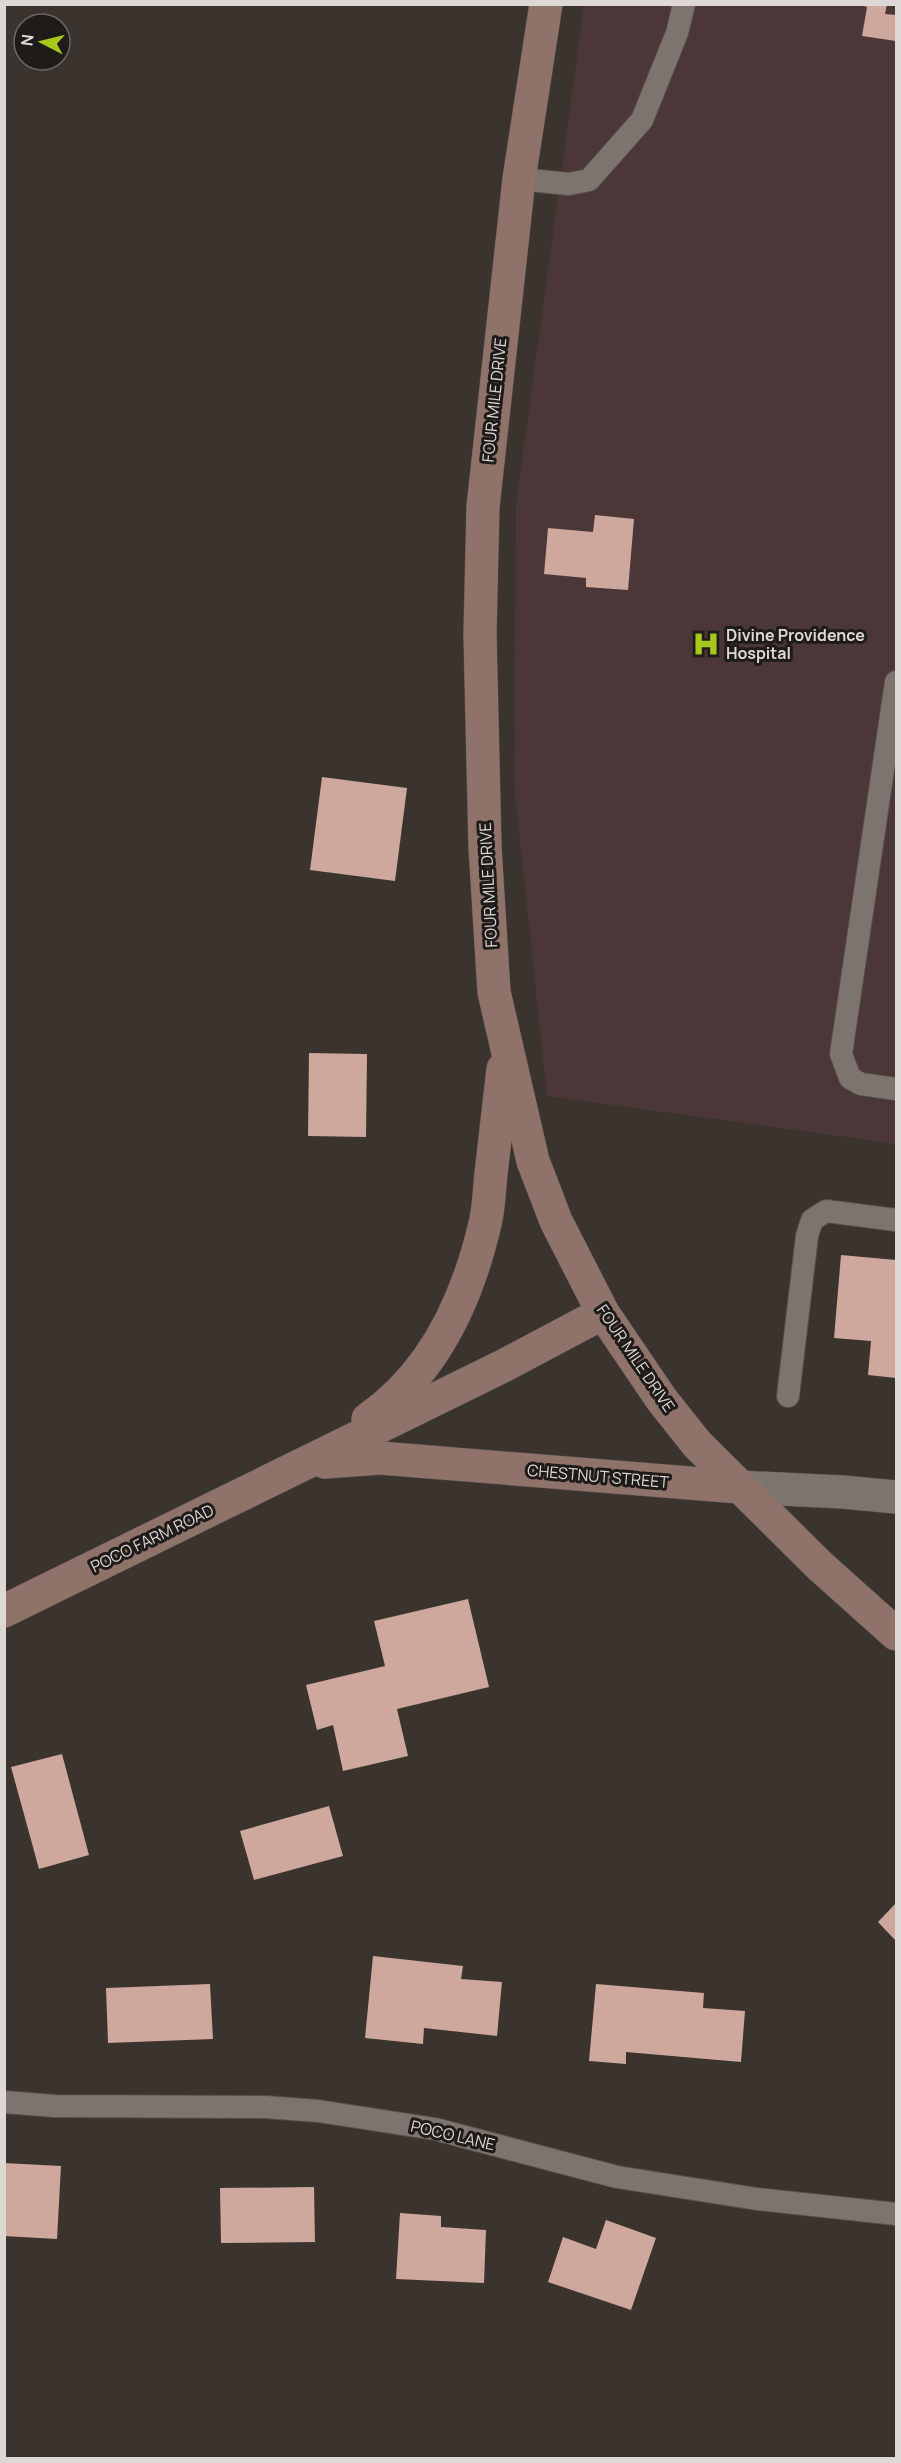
<svg xmlns="http://www.w3.org/2000/svg" width="901" height="2463" font-family="Manrope,sans-serif">
<style>
.medical{fill:#4b3638}
.building{fill:#cea89c}
.lines{fill:none;stroke-linecap:round;stroke-linejoin:round}
.lane-casing{stroke:#574f4b;stroke-width:24}
.street-casing{stroke:#574f4b;stroke-width:34}
.secondary-casing{stroke:#574f4b;stroke-width:34}
.lane{stroke:#7e746f;stroke-width:22}
.street{stroke:#7e746f;stroke-width:33}
.secondary{stroke:#8f736b;stroke-width:33}
.labels{text-anchor:middle;stroke-width:6;stroke-linejoin:round;paint-order:stroke}
.street-label{font-size:16px;fill:#ded8d5;stroke:#1f1b19}
.poi-label{font-size:16px;font-weight:bold;fill:#ded8d5;stroke:#1f1b19;text-anchor:start}
</style>
<rect width="100%" height="100%" fill="#3b332e"/>
<path class="medical" d="M584,5h312v1139l-349,-48 -33,-311 2,-281z"/>
<g class="building">
<path d="M858,4h29l-2,10 11,1v26l-34,-5 5,-29z"/>
<path d="M595,515l39,4 -6,71 -42,-3v-9l-42,-4 4,-46 45,4z"/>
<path d="M322,777l85,11 -12,93 -85,-11z"/>
<path d="M309,1053l58,1 -1,83 -58,-1z"/>
<path d="M841,1255l55,5v118l-28,-3 3,-34 -37,-3z"/>
<path d="M468,1599l21,88 -92,22 11,47 -65,15 -10,-46 -16,5 -11,-45 79,-19 -11,-45z"/>
<path d="M62,1754l27,101 -50,14 -28,-102z"/>
<path d="M329,1806l14,50 -89,24 -14,-49z"/>
<path d="M896,1903v38l-18,-19z"/>
<path d="M373,1956l90,10 -2,13 41,3 -5,54 -73,-8 -1,16 -58,-6z"/>
<path d="M210,1984l3,55 -105,4 -2,-55z"/>
<path d="M596,1984l108,9 -1,15 42,3 -4,51 -115,-10v12l-37,-3z"/>
<path d="M4,2163l57,3 -4,73 -53,-3z"/>
<path d="M314,2187l1,55 -94,1 -1,-55z"/>
<path d="M400,2213l41,3v11l45,3 -2,53 -88,-4z"/>
<path d="M606,2220l50,18 -25,72 -83,-28 15,-45 33,12z"/>
</g>
<g class="lines">
<defs>
<g id="lane">
<path d="M519,179l50,5 20,-4 53,-60 35,-87 7,-29"/>
<path d="M896,682l-55,372 9,24 11,6 35,5"/>
<path d="M788,1396l19,-160 5,-16 14,-9 70,9"/>
<path d="M4,2102l51,4 210,1 53,4 117,18 182,48 140,22 139,15"/>
</g>
<path id="street" d="M739,1487l103,5 54,5"/>
<g id="secondary">
<path d="M546,4l-27,175 -36,328 -3,127 5,213 9,145 39,169 23,60 47,92 59,87 35,44 123,122 76,68"/>
<path d="M368,1419c65,-45 98,-116 116,-191 5,-17 5,-36 7,-54 4,-35 8,-70 12,-105"/>
<path d="M325,1462l55,-4 359,29"/>
<path d="M4,1611l501,-246 98,-52"/>
</g>
</defs>
<use href="#lane" class="lane-casing"/>
<use href="#street" class="street-casing"/>
<use href="#secondary" class="secondary-casing"/>
<use href="#lane" class="lane"/>
<use href="#street" class="street"/>
<use href="#secondary" class="secondary"/>
</g>
<defs>
<symbol id="hospital-bare" viewBox="-9 -9 18 18"><path d="M-5-5h3v3.5h4V-5h3V5h-3V1.5h-4V5h-3Z" fill="#a8c71c" stroke="#1f1b19" stroke-width="2.5" paint-order="stroke"/></symbol>
</defs>
<g fill-rule="evenodd">
<use href="#hospital-bare" x="687" y="625" width="38" height="38"/>
</g>
<g class="labels">
<g class="street-label">
<text transform="translate(494 400) rotate(-84)" y="6">FOUR MILE DRIVE</text>
<text transform="translate(488 885) rotate(-93)" y="6">FOUR MILE DRIVE</text>
<text transform="translate(636 1358) rotate(56)" y="6">FOUR MILE DRIVE</text>
<text transform="translate(598 1476) rotate(5)" y="6">CHESTNUT STREET</text>
<text transform="translate(152 1538) rotate(-26)" y="6">POCO FARM ROAD</text>
<text transform="translate(453 2135) rotate(13)" y="6">POCO LANE</text>
</g>
<g class="poi-label">
<text x="726" y="641">Divine Providence<tspan x="726" dy="18">Hospital</tspan></text>
</g>
</g>
<rect width="901" height="2463" fill="none" stroke="#ded8d5" stroke-width="12"/>
<g transform="translate(42 42) rotate(277)"><circle r="28" fill="#1f1b19" stroke="#6b6764" stroke-width="1.5"/>
<path d="M0-4.5L10 22L0 15L-10 22Z" fill="#a8c71c"/>
<text y="-9" font-size="16" font-weight="bold" text-anchor="middle" fill="#ded8d5">N</text>
</g>
</svg>
